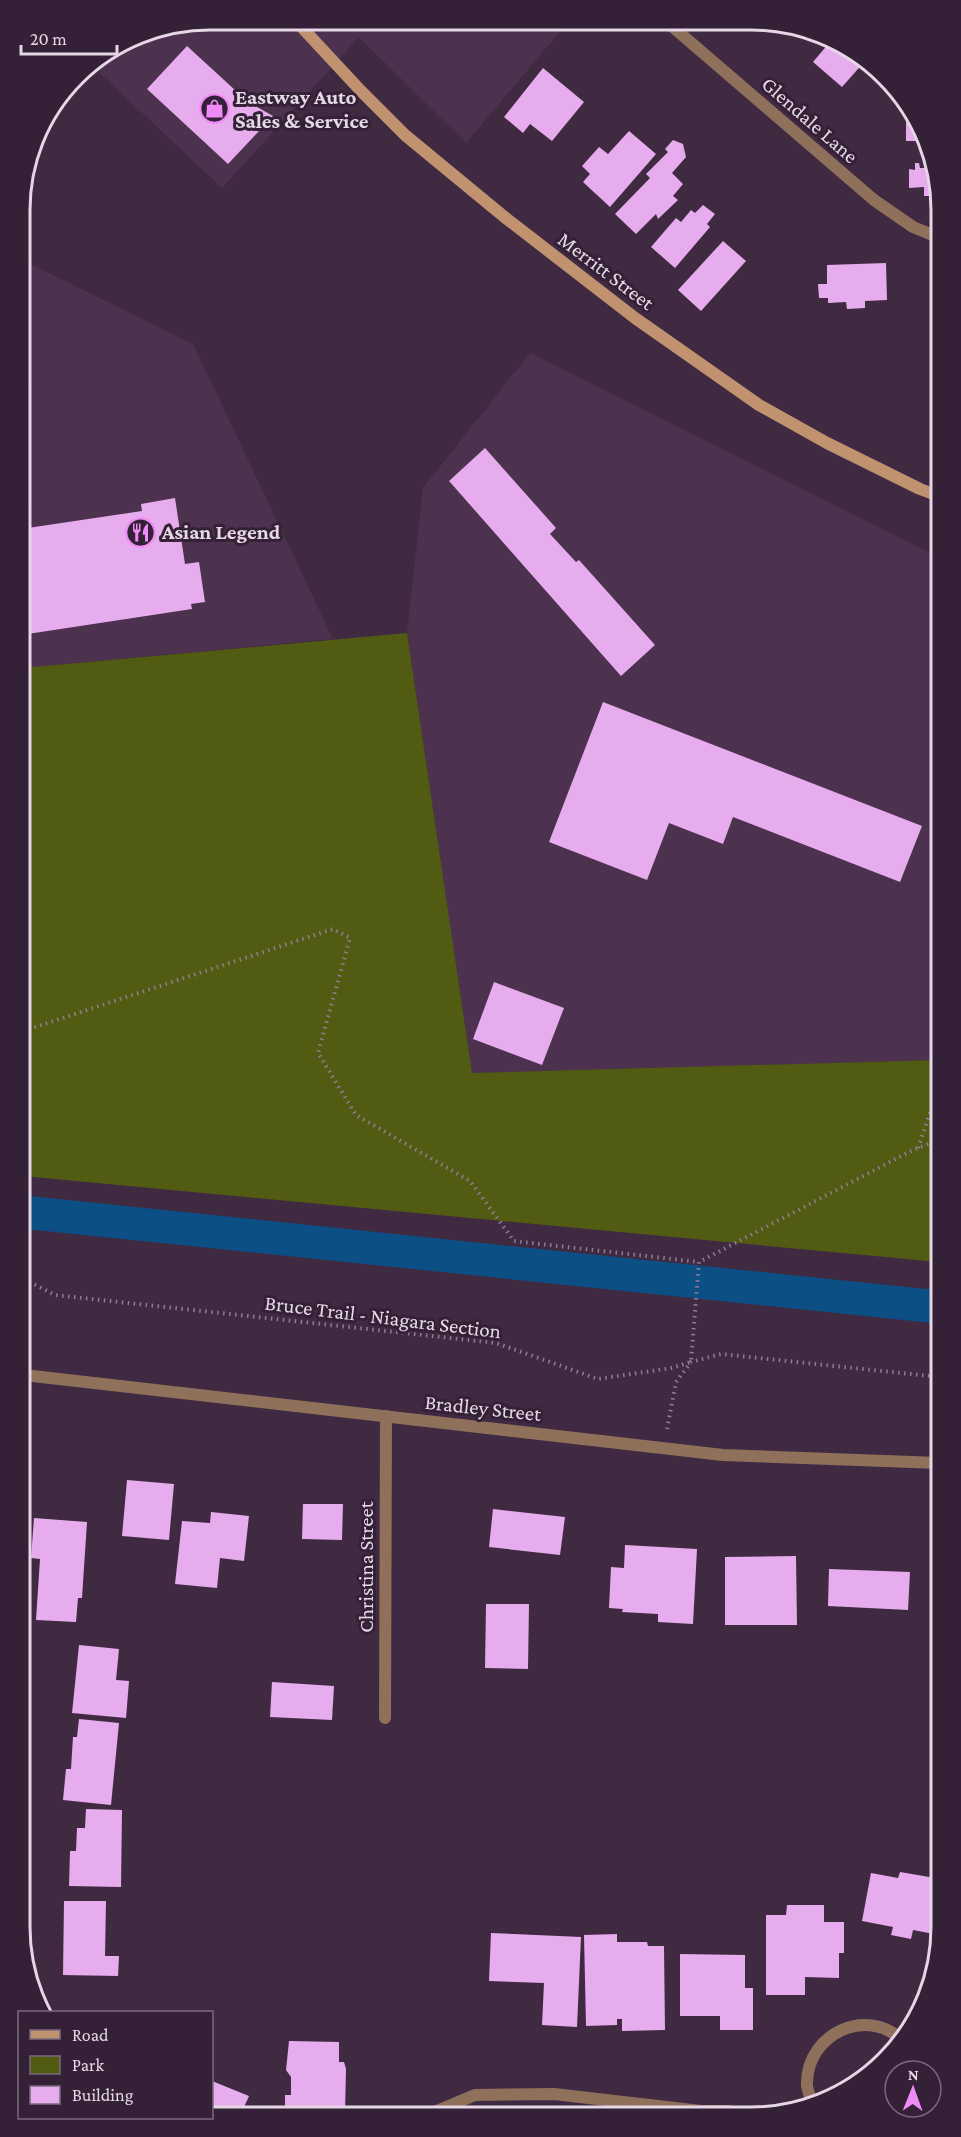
<svg xmlns="http://www.w3.org/2000/svg" width="961" height="2137" font-family="'Crimson Pro',serif">
<style>
.built{fill:#4c324f}
.green{fill:#515b11}
.lines{fill:none;stroke-linecap:round;stroke-linejoin:round}
.canal{stroke:#0b4f85;stroke-width:33}
.building{fill:#e7aced}
.path{stroke:#8f7d91;stroke-width:4;stroke-dasharray:1.5 4.5;stroke-linecap:butt}
.service{stroke:#8e705b;stroke-width:12}
.minor{stroke:#8e705b;stroke-width:12}
.secondary{stroke:#c1926f;stroke-width:12}
.labels{text-anchor:middle;stroke-width:6;stroke-linejoin:round;paint-order:stroke}
.poi-label{font-size:21px;font-weight:bold;fill:#e5d7e6;stroke:#352137;text-anchor:start}
.street-label{font-size:21px;fill:#e5d7e6;stroke:#352137}
.rim{fill:none;stroke:#e5d7e6;stroke-width:3}
</style>
<rect width="100%" height="100%" fill="#402a42"/>
<g class="built">
<path d="M210,20l358,2 -102,121 -107,-106 -137,151 -132,-124 48,-30z"/>
<path d="M28,263l165,81 140,295 -311,29 -2,-402z"/>
<path d="M530,353l406,203 2,504 -466,14 -65,-441 16,-145z"/>
</g>
<path class="green" d="M407,633l65,440 466,-13 1,202 -916,-86 -1,-508z"/>
<g class="lines">
<path class="canal" d="M23,1212l916,95"/>
</g>
<g class="building">
<path d="M829,43l36,18 -23,26 -29,-25z"/>
<path d="M187,46l61,56 25,14 -45,48 -81,-75z"/>
<path d="M543,68l41,34 -32,39 -22,-17 -7,9 -19,-16z"/>
<path d="M906,100l4,5 16,36h-20z"/>
<path d="M629,131l27,23 -46,53 -27,-25 7,-8 -8,-8 17,-19 9,7z"/>
<path d="M673,140l10,4 3,13 -14,16 11,11 -10,12 5,4 -20,19 -2,-5 -20,20 -21,-20 35,-36 -4,-4 22,-22 -3,-3z"/>
<path d="M915,163h4l1,5h15v28h-11v-9l-15,1v-19l6,1z"/>
<path d="M703,205l12,9 -8,10 3,3 -35,41 -24,-21 25,-29 5,4 10,-12 4,3z"/>
<path d="M723,241l23,20 -45,50 -23,-21z"/>
<path d="M886,263l1,37 -22,1v7l-18,1 -1,-7 -18,1v-5h-9l-1,-14h9v-19z"/>
<path d="M485,448l71,80 -6,6 26,28 3,-2 76,85 -34,31 -172,-195z"/>
<path d="M175,498l10,66 14,-2 6,40 -14,2 1,5 -171,26v-106l121,-18 -1,-7z"/>
<path d="M603,702l319,124 -22,56 -167,-65 -10,27 -54,-21 -22,57 -98,-38z"/>
<path d="M494,982l70,26 -22,57 -69,-26z"/>
<path d="M127,1480l47,4 -5,56 -47,-4z"/>
<path d="M303,1504h40l-1,36 -40,-1z"/>
<path d="M493,1509l72,8 -5,38 -71,-8z"/>
<path d="M211,1512l38,4 -5,45 -24,-3 -3,30 -42,-4 7,-63 28,2z"/>
<path d="M34,1518l53,4 -5,76h-4l-2,24 -40,-2 4,-61 -9,-1z"/>
<path d="M625,1545l72,4 -4,75 -35,-2v-8l-36,-2 1,-3 -14,-1 2,-41 13,1z"/>
<path d="M796,1556l1,69h-72v-68z"/>
<path d="M829,1569l81,3 -2,38 -80,-4z"/>
<path d="M486,1604h43l-1,65 -43,-1z"/>
<path d="M79,1645l40,4 -3,31 13,1 -3,37 -54,-5z"/>
<path d="M272,1682l62,4 -2,34 -62,-3z"/>
<path d="M79,1719l40,4 -8,82 -48,-5 3,-31h5l2,-32h4z"/>
<path d="M86,1809l36,1 -1,77 -52,-1 1,-35h6l1,-23h8z"/>
<path d="M900,1872l41,7 -1,66 -8,-1 2,-10 -21,-4 -2,9 -20,-4 2,-8 -31,-6 9,-48 27,5z"/>
<path d="M64,1901h42l-1,55h14l-1,20 -55,-1z"/>
<path d="M787,1905h37v17h20v31h-5v25l-34,-1v18h-39v-80h20z"/>
<path d="M491,1933l90,4 -4,90 -35,-2 2,-42 -55,-2z"/>
<path d="M617,1934v8h30l1,4h16l1,84 -43,1v-12h-5v6l-31,1 -2,-91z"/>
<path d="M680,1954l65,1v33h8v42h-33v-14h-40z"/>
<path d="M289,2041l50,1v20h5l2,7 -1,44h-60v-18h6v-18l-5,-7z"/>
<path d="M212,2081l37,15 -8,18h-29z"/>
</g>
<g class="lines">
<g class="path">
<path d="M23,1031l310,-102 17,9 -32,115 38,62 114,66 44,60 185,21"/>
<path d="M918,1148l20,-59"/>
<path d="M24,1279l31,16 441,48 102,36 73,-11 20,-6 8,-100 212,-111 27,-11"/>
<path d="M667,1429l9,-47 15,-20 30,-8 218,23"/>
</g>
<path class="service" d="M667,22l207,178 39,27 22,9"/>
<g class="minor">
<path d="M24,1375l699,80 216,8"/>
<path d="M385,1718l1,-302"/>
<path d="M813,2105c-2,-7 -7,-16 -6,-23 1,-48 59,-76 95,-42"/>
<path d="M432,2113l43,-18 79,-1 147,17h28"/>
</g>
<path class="secondary" d="M295,20l66,71 44,44 102,84 128,99 124,87 68,38 93,46 16,6"/>
</g>
<defs>
<symbol id="shop-ring" viewBox="-11 -11 22 22"><circle r="9.5" fill="#352137" stroke="#ef8bf6" stroke-width="1.5"/><path d="M-5-2.5h2.3a2.7 3.5 0 0 1 5.4 0H5L5.5 6h-11ZM-1.5-2.5h3a1.5 2.3 0 0 0-3 0Z" fill="#ef8bf6"/></symbol>
<symbol id="restaurant-ring" viewBox="-11 -11 22 22"><circle r="9.5" fill="#352137" stroke="#ef8bf6" stroke-width="1.5"/><path d="M-5-6h1v4h1v-4h1v4h1v-4h1v5L-1.5 .5V6h-2V.5L-5-1ZM5-6V6H3V1.5H1.5Q1.5-4 5-6Z" fill="#ef8bf6"/></symbol>
</defs>
<g fill-rule="evenodd">
<use href="#shop-ring" x="198" y="92" width="33" height="33"/>
<use href="#restaurant-ring" x="124" y="516" width="33" height="33"/>
</g>
<g class="labels">
<g class="poi-label">
<text x="235" y="104">Eastway Auto<tspan x="235" dy="24">Sales &amp; Service</tspan></text>
<text x="162" y="539">Asian Legend</text>
</g>
<g class="street-label">
<text transform="translate(810 120) rotate(41)" y="7">Glendale Lane</text>
<text transform="translate(606 271) rotate(37)" y="7">Merritt Street</text>
<text transform="translate(383 1317) rotate(7)" y="7">Bruce Trail - Niagara Section</text>
<text transform="translate(483 1408) rotate(6)" y="7">Bradley Street</text>
<text transform="translate(366 1567) rotate(-90)" y="7">Christina Street</text>
</g>
</g>
<path d="M0 0H961V2137H0ZM210 30H751A180 180 0 0 1 931 210V1927A180 180 0 0 1 751 2107H210A180 180 0 0 1 30 1927V210A180 180 0 0 1 210 30Z" fill="#352137" fill-rule="evenodd"/>
<path class="rim" d="M210 30H751A180 180 0 0 1 931 210V1927A180 180 0 0 1 751 2107H210A180 180 0 0 1 30 1927V210A180 180 0 0 1 210 30Z"/>
<rect x="18" y="2011" width="195" height="108" fill="#352137" stroke="#7b6a7d" stroke-width="1.5"/>
<rect x="30" y="2030" width="30" height="9" fill="#c1926f" stroke="#7b6a7d" stroke-width="1.5"/>
<text x="72" y="2041" font-size="18" fill="#e5d7e6">Road</text>
<rect x="30" y="2056" width="30" height="18" fill="#515b11" stroke="#7b6a7d" stroke-width="1.5"/>
<text x="72" y="2071" font-size="18" fill="#e5d7e6">Park</text>
<rect x="30" y="2086" width="30" height="18" fill="#e7aced" stroke="#7b6a7d" stroke-width="1.5"/>
<text x="72" y="2101" font-size="18" fill="#e5d7e6">Building</text>
<g transform="translate(913 2089) rotate(1)"><circle r="28" fill="#352137" stroke="#7b6a7d" stroke-width="1.5"/>
<path d="M0-4.5L10 22L0 15L-10 22Z" fill="#ef8bf6"/>
<text y="-9" font-size="16" font-weight="bold" text-anchor="middle" fill="#e5d7e6">N</text>
</g>
<path d="M21 45v9h96v-9" fill="none" stroke="#e5d7e6" stroke-width="3"/>
<text x="30" y="45" font-size="18" fill="#e5d7e6" stroke="#352137" stroke-width="4.5" paint-order="stroke">20 m</text>
</svg>
